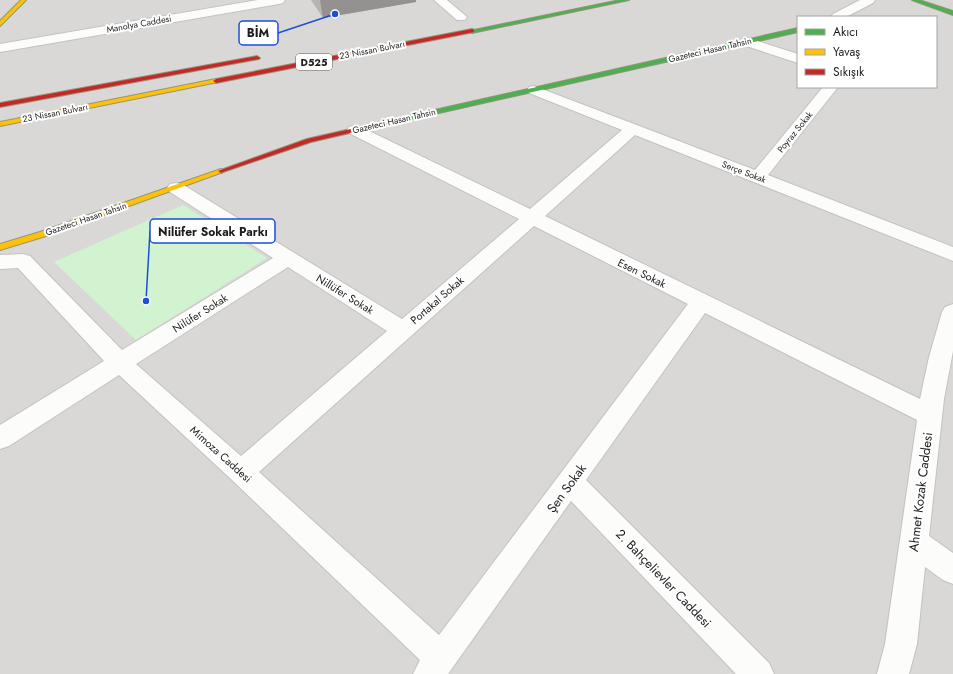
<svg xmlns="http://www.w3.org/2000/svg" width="953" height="674" font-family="Jost,sans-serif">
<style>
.residential{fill:#dad8d6;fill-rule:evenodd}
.park{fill:#d1f3d0}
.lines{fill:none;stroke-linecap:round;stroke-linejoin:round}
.street-casing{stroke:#c3c2c0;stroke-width:2}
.fast-casing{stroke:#93957c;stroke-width:2}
.slow-casing{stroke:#93957c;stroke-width:2}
.jam-casing{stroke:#93957c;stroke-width:2}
.street{fill:#fcfcfb;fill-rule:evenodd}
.fast{fill:#4caf50;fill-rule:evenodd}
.slow{fill:#ffc107;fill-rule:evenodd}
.jam{fill:#c62828;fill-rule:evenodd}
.wall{fill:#b5b4b0}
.shaded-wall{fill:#949290}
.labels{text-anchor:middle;stroke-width:4;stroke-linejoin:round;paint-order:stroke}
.far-street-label{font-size:9px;fill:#1c1c1c;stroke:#fff}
.shield{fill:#fff;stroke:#606060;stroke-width:1}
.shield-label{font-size:10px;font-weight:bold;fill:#1c1c1c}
.street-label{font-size:11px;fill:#1c1c1c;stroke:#fff}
.near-street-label{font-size:13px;fill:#1c1c1c;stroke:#fff}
.leader{fill:none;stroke:#1d4ed8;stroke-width:1.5}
.callout-dot{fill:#1d4ed8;stroke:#fff;stroke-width:1.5}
.callout{fill:#fff;stroke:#1d4ed8;stroke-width:1.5}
.callout-label{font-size:12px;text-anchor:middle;font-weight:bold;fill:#1c1c1c}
</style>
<rect width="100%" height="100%" fill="#ebe9e4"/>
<path class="residential" d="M0,0h953v674h-953zM798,17h138v70h-138z"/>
<path class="park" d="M183,205l84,53 -131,82 -82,-78z"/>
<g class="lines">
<defs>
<g id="street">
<path d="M258,0h27l-2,3 -4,1 -279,48v-8z"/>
<path d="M434,0h13l20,17 -2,3h-8z"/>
<path d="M860,0h15l-2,3 -27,14h-15l2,-3z"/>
<path d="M748,38l50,16v9l-55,-18 -2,-3 2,-3z"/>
<path d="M534,86l221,84 68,-83h15l-70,88 185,72v14l-318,-126 -90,81 375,183 9,-42 13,-45 3,-5 8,-3v47l-9,48 -15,137 24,17v31l-10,-4 -18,-13 -8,77 -8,30h-32l8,-30 32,-224 -212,-107 -119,167 183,183 5,11h-38l-165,-173 -123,173h-35l7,-14 -188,-180 -113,-105 -110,71 -9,3v-24l104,-64 -86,-93 -18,1v-14l23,-1 7,2 92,94 151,-92 -103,-66 -3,-4 3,-4 6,-1 6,1 220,135 117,-100 -170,-86 -2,-3 2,-3 6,-2 6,2 169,82 92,-79 -93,-37 -2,-3 2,-3zM534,226l154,78 -249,331 -180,-163zM288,267l99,64 -146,125 -105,-92z"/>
</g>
<g id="fast">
<path d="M620,0h9l-157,33 -3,-2z"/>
<path d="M912,0h7l34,11v4z"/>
<path d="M798,28v4l-399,90 -3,-2 3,-2z"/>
</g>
<g id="slow">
<path d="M21,0h5l-26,26v-5z"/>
<path d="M216,79l2,1v2l-218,44v-4z"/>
<path d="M221,169l3,2 -1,1 -177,64 -46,14v-6l40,-12z"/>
</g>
<g id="jam">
<path d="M472,29l2,1v2l-258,51 -3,-2 3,-2z"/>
<path d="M257,56l3,2 -1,1 -259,48v-4z"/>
<path d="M399,118l3,2 -1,1 -90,21 -88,30 -2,1 -3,-2 89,-32z"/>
</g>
</defs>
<use href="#street" class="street-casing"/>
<use href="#fast" class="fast-casing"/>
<use href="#slow" class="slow-casing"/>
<use href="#jam" class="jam-casing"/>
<use href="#street" class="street"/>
<use href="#fast" class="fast"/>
<use href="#slow" class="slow"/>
<use href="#jam" class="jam"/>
</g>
<path class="wall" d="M311,0h105v2l-93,16z"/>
<path class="shaded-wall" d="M320,0h96v2l-93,16z"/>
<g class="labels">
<g class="far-street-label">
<text transform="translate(139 24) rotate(-10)" y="3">Manolya Caddesi</text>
<text transform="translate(372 50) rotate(-11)" y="3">23 Nissan Bulvarı</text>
<text transform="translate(710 50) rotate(-13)" y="3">Gazeteci Hasan Tahsin</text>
<text transform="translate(55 113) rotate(-11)" y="3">23 Nissan Bulvarı</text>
<text transform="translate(394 121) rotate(-13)" y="3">Gazeteci Hasan Tahsin</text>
<text transform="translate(795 132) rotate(-51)" y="3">Poyraz Sokak</text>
<text transform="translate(744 172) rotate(21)" y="3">Serçe Sokak</text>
<text transform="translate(86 219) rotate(-19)" y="3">Gazeteci Hasan Tahsin</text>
</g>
<rect class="shield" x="296" y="54" width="36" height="16" rx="3"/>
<g class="shield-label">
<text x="314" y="66">D525</text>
</g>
<g class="street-label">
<text transform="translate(642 273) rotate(26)" y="4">Esen Sokak</text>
<text transform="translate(345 294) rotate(32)" y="4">Nillüfer Sokak</text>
<text transform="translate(437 300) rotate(-41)" y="4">Portakal Sokak</text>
<text transform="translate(200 313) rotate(-32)" y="4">Nilüfer Sokak</text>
<text transform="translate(221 454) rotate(42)" y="4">Mimoza Caddesi</text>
</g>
<g class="near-street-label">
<text transform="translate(566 488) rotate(-54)" y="5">Şen Sokak</text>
<text transform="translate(920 492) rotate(-83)" y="5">Ahmet Kozak Caddesi</text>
<text transform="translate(664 578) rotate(46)" y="5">2. Bahçelievler Caddesi</text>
</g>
</g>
<path class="leader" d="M335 14L278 33M146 301L150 231"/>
<g class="callout-dot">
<circle cx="335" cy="14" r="4"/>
<circle cx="146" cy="301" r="4"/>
</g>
<g class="callout">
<rect x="239" y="21" width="39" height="24" rx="4"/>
<rect x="150" y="219" width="125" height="24" rx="4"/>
</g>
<g class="callout-label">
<text x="258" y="37">BİM</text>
<text x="213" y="236">Nilüfer Sokak Parkı</text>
</g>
<rect x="797" y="16" width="140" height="72" fill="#ffffff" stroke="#a4a4a4"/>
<rect x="805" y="29" width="20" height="6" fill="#4caf50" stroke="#a4a4a4"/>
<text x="833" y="36" font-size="12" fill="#1c1c1c">Akıcı</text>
<rect x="805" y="49" width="20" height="6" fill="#ffc107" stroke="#a4a4a4"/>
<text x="833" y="56" font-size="12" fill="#1c1c1c">Yavaş</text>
<rect x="805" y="69" width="20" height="6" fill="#c62828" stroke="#a4a4a4"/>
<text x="833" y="76" font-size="12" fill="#1c1c1c">Sıkışık</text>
</svg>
